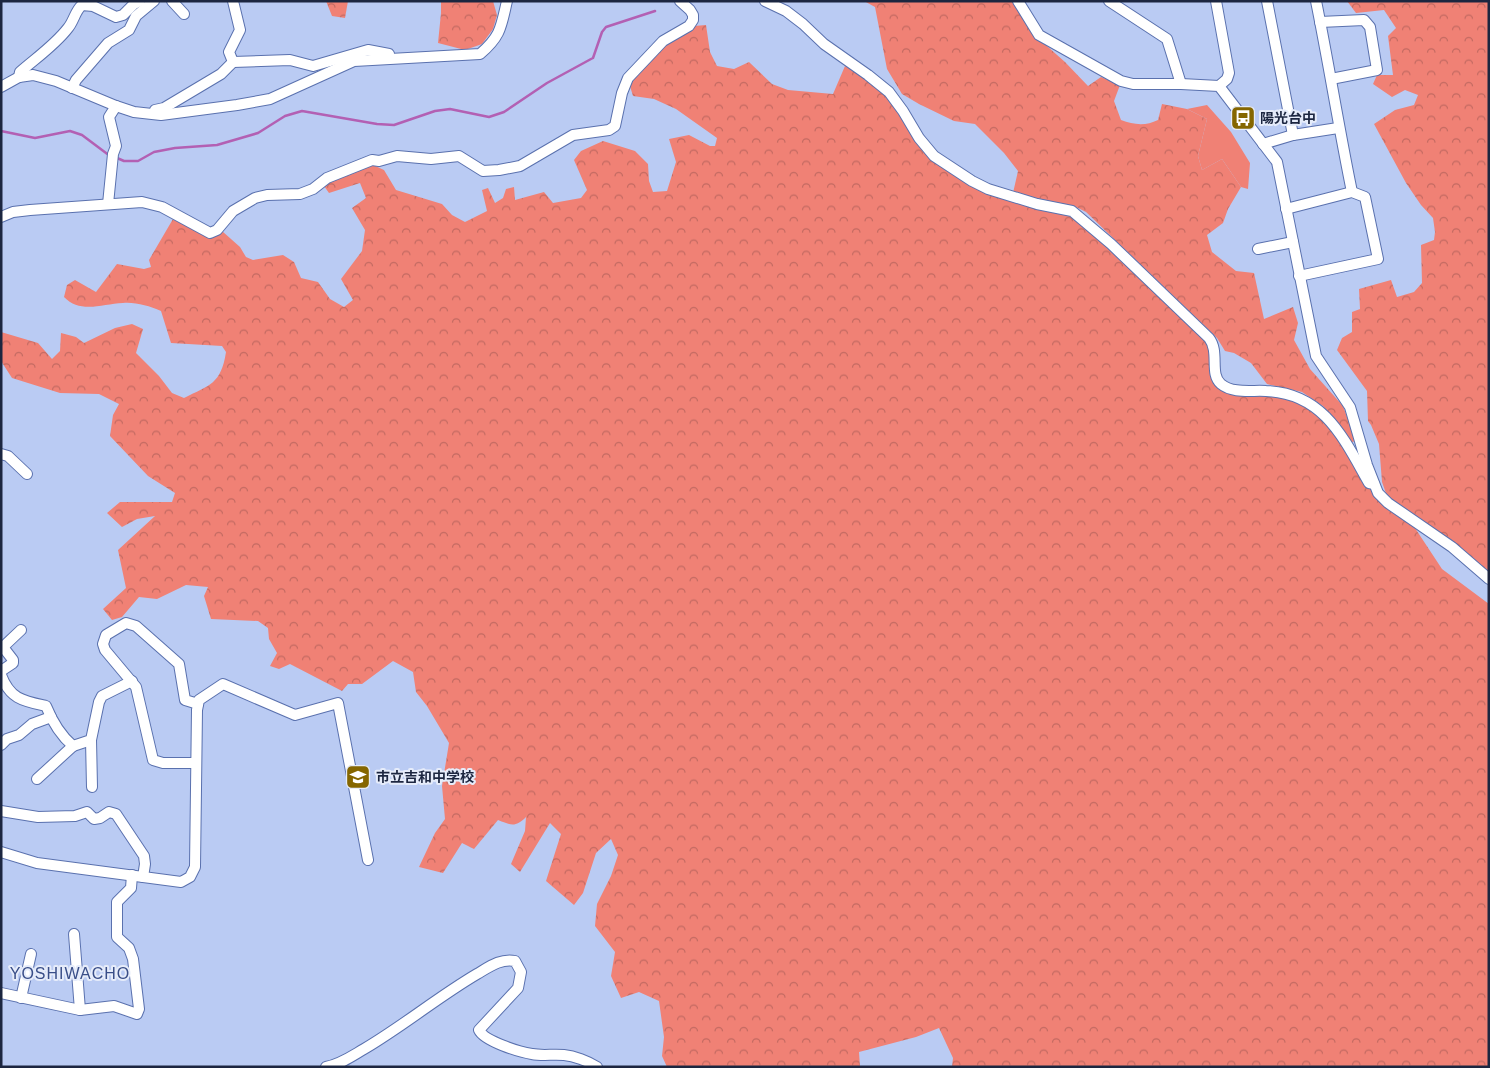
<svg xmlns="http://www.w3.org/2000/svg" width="1490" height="1068" font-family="Arial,'Noto Sans JP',sans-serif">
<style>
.grass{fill:#f08175}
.forest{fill:url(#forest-crowns)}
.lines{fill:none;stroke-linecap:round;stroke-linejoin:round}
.stream{stroke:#b360b3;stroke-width:2.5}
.street-casing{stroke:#5a71ae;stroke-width:12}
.street{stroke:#fff;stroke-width:10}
.labels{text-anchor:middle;stroke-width:4;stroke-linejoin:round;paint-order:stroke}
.poi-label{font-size:14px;font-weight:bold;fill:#1c2640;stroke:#e6ecfa;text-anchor:start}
.quarter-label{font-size:16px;letter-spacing:1px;fill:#394e88;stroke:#e6ecfa}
</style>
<defs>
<pattern id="forest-crowns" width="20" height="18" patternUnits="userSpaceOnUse" patternTransform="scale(1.25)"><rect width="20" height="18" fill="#f08175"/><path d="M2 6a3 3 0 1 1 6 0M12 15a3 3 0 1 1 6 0" fill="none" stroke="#c26961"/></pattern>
</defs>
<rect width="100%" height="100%" fill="#bacbf3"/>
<path class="grass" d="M1207,105l24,27 19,31 -2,26 -7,-2 -19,-28 -20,11 -4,-14 9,-37 -20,-10z"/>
<g class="forest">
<path d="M326,1h22l-3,17 -13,-2z"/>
<path d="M441,1h52l4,14 -4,14 -11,15 -17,6 -27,-7 3,-30z"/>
<path d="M864,1h151l24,38 26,23 23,24 13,-9 19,8 -6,16 7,19c13,5 25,6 37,0l4,-16 25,5 20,10 -9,37 4,14 20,-11 19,28 -13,22 -5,14 -16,12 5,17 24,19 18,2 10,46 29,-12 5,16 -4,17 16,29 33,37 13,35 -4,1 -29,-36 -21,-14 -35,-8 -16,-21 -17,-10 -9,-2 -8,-13 -131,-126 -12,-6 -61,-13 5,-22 -14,-18 -29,-29 -21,-3 -35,-17 -17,-10 -15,-25 -12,-62z"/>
<path d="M1347,1h142v571l-46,-36 -55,-37 -6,-17 -3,-38 -8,-19 -3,-4 -1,-30 -30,-41 5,-12 10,-6v-20l8,-3 -1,-20 32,-9 6,17 17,-5 8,-9 -1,-38 13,-5 1,-8 -2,-14 -12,-13 -15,-22 -32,-59 21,-14 19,-5 4,-10 -13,-5 -13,7 -19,-13 4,-9h16l-5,-39 8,-8 -12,-18 -28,3z"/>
<path d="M706,25l4,27 7,14 17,3 15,-7 23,22 16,6 45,4 12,-28 21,13 20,16 14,18 16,28 54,44 101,30 38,32 101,99 7,40 57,9 31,9 18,15 62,87 30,22 27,41 47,35v463h-537l1,-9 -14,-30 -23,9 -57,15 1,15h-193l-5,-11 2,-19 -5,-36 -20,-9 -18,6 -10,-22 4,-24 -20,-26 2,-22 14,-28 7,-21 -7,-16 -15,14 -13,40 -9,12 -28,-24 15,-47 -11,-11 -30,49 -9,-8 14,-33 1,-14c-11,11 -15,8 -28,3l-24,29 -12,-6 -19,30 -24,-6 16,-34 10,-14 -3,-33 7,-43 -22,-37 -11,-14 -3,-20 -20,-11 -31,23h-14l-6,7 -52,-27 -11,5 -9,-3 7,-13 -8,-14 -1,-11 -10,-7 -47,-2 -7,-23 4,-9 -22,-2 -29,14 -18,-2 -17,20 -10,3 -9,-11 23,-21 -8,-38 37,-34 -18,3 -15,8 -15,-14 13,-11h52l3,-9 -27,-17 -38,-40 3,-21 6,-11 -20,-10 -39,-1 -48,-15 -11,-17v-29l37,11 14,16 8,-8 1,-18 15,4 8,6 31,-15 17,-4 11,5 -7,24 23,23 13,17 12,5c26,-13 37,-14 42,-46l-4,-6 -51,-3 -10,-32c-12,-5 -25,-9 -38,-8 -21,1 -43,11 -59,-6l3,-12 8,-5 21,12 21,-28 27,5 7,-2 -2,-7 24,-41 34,17 15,-5 18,16 6,10 7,3 30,-5 11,7 7,16 17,4 12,17 14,8 9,-7 -12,-21 21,-28 3,-21 -13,-22 14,-10 -6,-15 -31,10 -5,-7 13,-9 34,-13 13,6 12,20 46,14 10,11 13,7 22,-11 -5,-21 6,-2 7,15 8,-5 3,-9 8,-2 1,13 29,-8 9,11 28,-5 6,-8 -13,-30 7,-9 22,-10 32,10 13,13 1,17 4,11 14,-1 9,-29 -7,-23 20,-4 21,11h5l2,-8 -41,-29 -22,-10 -21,-3 -4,-13 23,-30 42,-27z"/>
</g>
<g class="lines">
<g class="stream">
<path d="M1,131l34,7 35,-7 12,4 28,21"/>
<path d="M117,158l7,3h14l16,-9 21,-4 42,-3 41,-12 27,-17 17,-5 75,13 17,1 41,-14 15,-2 39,8 15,-5 43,-29 44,-24 2,-1 9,-26 4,-5 49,-16"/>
</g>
<defs>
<g id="street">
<path d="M172,1l12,13"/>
<path d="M233,1l7,29 -11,22 4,10 57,-2 23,6 55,-16 21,4"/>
<path d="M765,1l21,10 17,13 21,20 44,31 21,17 14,19 16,27 15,18 38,25 16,8 49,15 35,7 39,33 98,94c11,14 0,36 12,46 12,10 31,6 45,7 58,2 78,48 103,92l5,1"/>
<path d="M1018,1l21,34 82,46 12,3h48l-14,-45 -58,-38"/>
<path d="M1216,1l13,72 -2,6 -8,7"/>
<path d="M1267,1l26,134"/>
<path d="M1316,1c13,64 23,128 36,191"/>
<path d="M1320,22l44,-2 6,7 7,43 -46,9"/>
<path d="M19,77l1,-5c16,-14 35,-27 48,-44 6,-7 7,-17 14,-23l11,1 23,11 7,-2 11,-11 6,-3"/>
<path d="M1181,84l38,2 58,76 39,194 34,51 17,58 11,28 10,10 64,44 37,32"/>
<path d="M1,87l18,-10 14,-2 23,6 60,25 18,6 27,3 76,-10 33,-6 84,-38 126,-7c21,-18 21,-27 27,-53"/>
<path d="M72,88l4,-8 32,-37 21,-13 7,-14 18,-15"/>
<path d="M158,113l-3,-3 9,-2 57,-34 12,-12"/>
<path d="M1263,144l30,-9 45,-7"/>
<path d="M108,204l5,-50 3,-8 -7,-29 7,-11"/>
<path d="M1286,209l66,-17 13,5 13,62 -79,17"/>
<path d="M1,217l12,-5 17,-2 112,-8 20,5 48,26 7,-3 16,-19 22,-13 12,-3 33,-1 13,-5 14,-11 45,-18 7,1 18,-5 34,3 28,-3 24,15 16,-1 21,-4 53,-31 36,-5 6,-4 7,-33 6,-15 35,-37 26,-15 4,-6v-5l-3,-5 -10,-9"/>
<path d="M1258,249l35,-7"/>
<path d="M1,454l7,2 19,18"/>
<path d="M1,671l12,-8v-3l-10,-13 18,-17"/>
<path d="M1,675c9,24 22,26 45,31 6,15 14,29 27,40l18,-6 8,-38 3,-6 30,-15"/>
<path d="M91,740l1,47"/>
<path d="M1,745l6,-6 12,-4 13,-11 19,-7"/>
<path d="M196,763h-33l-10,-3 -17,-73 -31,-37 -2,-6 3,-9 20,-12 10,3 43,38 6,36 13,4"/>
<path d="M37,779l36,-33"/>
<path d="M1,811l37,6 37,-1 12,-4 7,7 6,-1 9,-6 7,2 28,42 1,8 -2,13"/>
<path d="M1,852l36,11 144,19 9,-5 5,-10 2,-157 2,-10 24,-16 72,31 43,-12 30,157"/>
<path d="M74,934l6,76"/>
<path d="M1,993l79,17 34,-4 23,8 2,-5 -6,-50 -4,-11 -12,-11v-35l14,-14 1,-13"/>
<path d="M21,998l10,-44"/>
<path d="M326,1067c15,-3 26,-11 38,-18 39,-23 74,-52 113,-75 12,-7 24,-16 38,-13l6,11 -3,16 -39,42c5,11 40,22 53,24 10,2 21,0 32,1 10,1 24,6 33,12"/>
</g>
</defs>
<use href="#street" class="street-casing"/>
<use href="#street" class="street"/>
</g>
<defs>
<symbol id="bus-square" viewBox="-11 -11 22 22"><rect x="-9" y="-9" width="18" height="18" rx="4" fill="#856600" stroke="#e6ecfa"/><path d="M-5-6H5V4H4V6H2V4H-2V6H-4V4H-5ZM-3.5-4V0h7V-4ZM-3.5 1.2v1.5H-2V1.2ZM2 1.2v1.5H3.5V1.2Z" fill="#fff"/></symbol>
<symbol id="school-square" viewBox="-11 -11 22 22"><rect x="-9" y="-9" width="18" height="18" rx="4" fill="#856600" stroke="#e6ecfa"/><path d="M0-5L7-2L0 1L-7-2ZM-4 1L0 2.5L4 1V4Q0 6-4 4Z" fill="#fff"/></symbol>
</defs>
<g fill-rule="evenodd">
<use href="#bus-square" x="1229" y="104" width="28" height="28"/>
<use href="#school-square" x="344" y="763" width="28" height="28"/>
</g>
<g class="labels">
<g class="poi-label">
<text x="1260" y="123">陽光台中</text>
<text x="376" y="782">市立吉和中学校</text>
</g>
<g class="quarter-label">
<text x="70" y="979">YOSHIWACHO</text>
</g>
</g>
<rect width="1490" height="1068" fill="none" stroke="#1c2640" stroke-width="5"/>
</svg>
